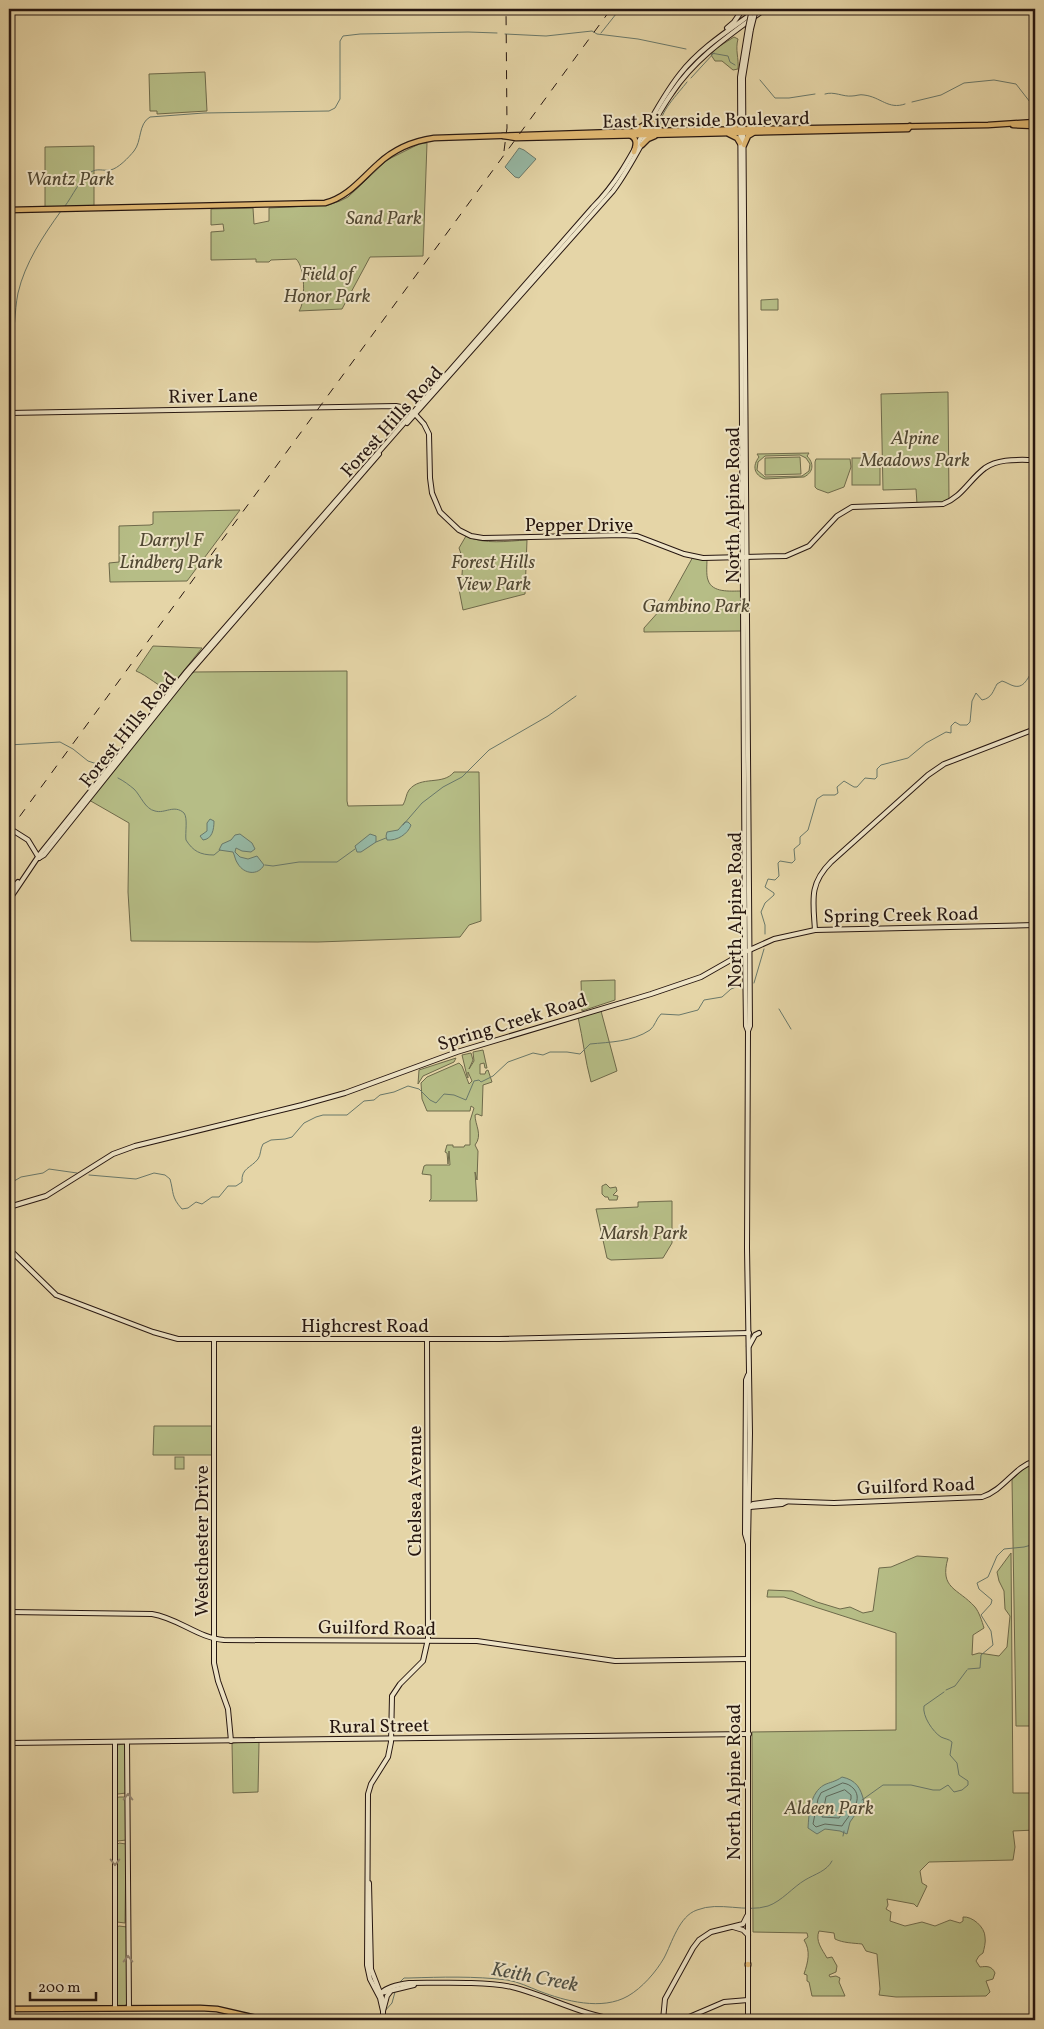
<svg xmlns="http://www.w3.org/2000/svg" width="1044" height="2029" font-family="Vollkorn,serif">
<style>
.green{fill:#b6bd86;stroke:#6e6a4b;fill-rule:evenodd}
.water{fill:#96b9a6;stroke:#69786a}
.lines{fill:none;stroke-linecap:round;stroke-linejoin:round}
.shore{stroke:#5e685b;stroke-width:1}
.stream{stroke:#69786a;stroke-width:1}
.secondary-casing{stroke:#261610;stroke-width:6}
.primary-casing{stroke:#261610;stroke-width:7}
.secondary{stroke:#eee4c6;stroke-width:4}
.primary{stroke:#e2ba74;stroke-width:4.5}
.rail{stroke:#261610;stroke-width:1;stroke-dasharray:9 9;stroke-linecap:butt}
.secondary-bridge-casing{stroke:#261610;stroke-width:6;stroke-linecap:butt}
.secondary-bridge{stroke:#eee4c6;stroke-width:4}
.oneway{stroke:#948774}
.labels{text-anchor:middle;stroke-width:4;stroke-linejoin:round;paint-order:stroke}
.street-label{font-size:19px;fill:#261610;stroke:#eee4c6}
.park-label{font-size:19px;font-style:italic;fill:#514833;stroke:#eee4c6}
.water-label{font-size:20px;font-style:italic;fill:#4d4f44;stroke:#eee4c6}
</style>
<rect width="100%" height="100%" fill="#e5d5a7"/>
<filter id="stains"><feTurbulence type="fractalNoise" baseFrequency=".004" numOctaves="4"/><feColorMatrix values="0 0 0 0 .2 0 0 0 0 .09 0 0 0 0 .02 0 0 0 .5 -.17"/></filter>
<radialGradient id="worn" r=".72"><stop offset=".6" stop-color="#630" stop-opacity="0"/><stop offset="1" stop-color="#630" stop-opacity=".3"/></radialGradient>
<g class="green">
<path d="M734,37l4,2c-3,11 1,19 0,30l-5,1 -11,-9h-7l-4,-6 4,-6z"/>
<path d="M205,72l2,39 -50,3v-3h-7l-1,-37z"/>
<path d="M421,143h6l-4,113 -53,1 -28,52 -43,2c7,-10 6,-44 -3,-52l-25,1 -2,2h-13v-3l-45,1v-28l13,-1 -1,-7 -12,1v-16l42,-1 1,16 15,-3v-13l59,-3 12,-4 8,-4 39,-37z"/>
<path d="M94,146v62l-49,1v-62z"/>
<path d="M778,299v11h-17v-10z"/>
<path d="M948,392l1,108 -9,3 -23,1 -1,-15 -33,1 -2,-96z"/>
<path d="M809,453l-2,3c7,7 7,16 -3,21l-39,2c-11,-4 -13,-13 -6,-22l-2,-3zM800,455l6,3 4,6 -1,7 -7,5 -37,1 -8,-7 1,-8 7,-6z"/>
<path d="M800,457l1,17 -36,1v-17z"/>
<rect x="852" y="458" width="28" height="27"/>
<path d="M816,459h34l1,8 -7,20 -16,6 -11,-4 -2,-2v-25z"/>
<path d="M240,510l-53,71 -77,1 -1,-19 10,-1v-36l31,-1 3,-1v-12z"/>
<path d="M466,536c19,9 41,5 61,4l-2,54 -62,16 -6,-31 5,-4 1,-15 -4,-12z"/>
<path d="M694,555l13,4c0,6 -1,16 1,21 4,13 22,11 33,11v40l-97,1v-4l25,-28z"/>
<path d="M153,646l49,2 -33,41c-8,0 -22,-14 -33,-18z"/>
<path d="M347,671v130l1,5 55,-1c3,-5 3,-11 6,-15 12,-15 34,-4 45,-18h25l2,149 -12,4 -9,12 -142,5 -187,-1 -3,-49 1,-69 -40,-23 102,-128z"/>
<path d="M615,980v20l-33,11 -1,-30z"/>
<path d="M601,1011l16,60 -26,11c-6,-22 -8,-43 -13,-65z"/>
<path d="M483,1050l4,18h-2l-1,-5 -4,1v10h5l1,-3 2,-1 4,12 -9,3 -1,31 -5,-2 -2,1c0,10 8,20 0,30l3,6 -1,29 -2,-8 2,29h-48l2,-2v-24l-9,-1 2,-8 2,-1h24l-1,-14 -1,13 -1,-11 -2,-1 2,-7h6v2h11l1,-2h5v-24l4,-13 -3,-2 -1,5h-43l-5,-12 -1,-16 6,-6 32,-14 3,3 7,18 3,-3 -4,-9v6l-1,-2 -5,-21 9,-2 2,7 -4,9 5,-8 -1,-9z"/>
<path d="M456,1058l-2,4 -31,14 -5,8 1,-14z"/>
<path d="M606,1184l4,4 6,-1 1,4 -4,4 5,1 -1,4h-8l-1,-3h-3l-3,-3v-8z"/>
<path d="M672,1201v42l-9,15 -52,2 -4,-2 -11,-49 42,-2v-5z"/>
<path d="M154,1426h58l1,29h-60z"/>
<rect x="175" y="1457" width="9" height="12"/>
<path d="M1035,1463v263h-19l-4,-247 13,-11z"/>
<path d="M1011,1553l2,240h22v37l-22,1 2,16 -2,13 -84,2 -9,9 2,12 5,3 -10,21 -3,-3 -27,-5 1,6 -2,4 5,3 -1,9 15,5 17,-4 13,4 15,-6 10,3 3,-2v-4c9,-1 22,10 22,20 1,5 -1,12 -2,16l-4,3 -3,5 4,6c7,-1 12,-1 15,6l-2,6 -7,2 4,11 -4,4 -90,1 -17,-2 1,-6 -3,-35 -11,-3 -4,-7c-9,-1 -19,-1 -27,-5l-1,-6 -15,-2c-4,10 3,18 8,27l5,-1 5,9 -1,6 -7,3 1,2 6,-1 4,2 -1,4 6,14h-33l-3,-14 -2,-1v-6l-3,-1c4,-12 7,-23 0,-34l4,-3 -1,-4 -54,-1 -1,-200 144,-2v-97l-112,-36h-17l1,-7 24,1 25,11 23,7 10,-2 13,6 10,-2 6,-43 12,-1 26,-11 31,2c-9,31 10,30 27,49 4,5 7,14 9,21l-11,7 -1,20 7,-2 20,3 8,-9 3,-31 -5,-7 -1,-18 -5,-10 -2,-9z"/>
<path d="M257,1741l2,2 -1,49 -25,1 -1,-50z"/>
<path d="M124,1744l2,1v48l-8,1 -2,-2 1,-47z"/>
<path d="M119,1797h7v43l-8,1 -1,-2 -1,-41z"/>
<path d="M119,1843l7,1 -1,79 -8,-1v-77z"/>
<path d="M119,1926l8,1v76l-2,3h-7l-1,-2v-77z"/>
</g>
<g class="water">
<path d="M519,148l5,2 12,9 -17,19 -4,-1 -10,-10z"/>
<path d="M210,819l4,2c0,9 -2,18 -11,19l-3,-4 7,-5v-8z"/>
<path d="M405,822h3l3,3c-3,9 -14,16 -24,15l-1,-4 1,-4 11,-2z"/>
<path d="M240,834l12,9 3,6 -4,3 -9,-1 -6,-3 -1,4 5,5 8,2 9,-3 7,9c-6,11 -20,9 -26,-1 -3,-4 -3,-8 -5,-12l-14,-2 3,-6 9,-4 4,-5z"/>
<path d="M370,834l6,2v6l-15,10h-4l-2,-6z"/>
<path d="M842,1777c14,3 19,11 22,25l-14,20 -3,12 -7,-3 -15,-2 -8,5 -9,-6c1,-15 2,-35 16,-43 6,-3 11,-3 18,-8z"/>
</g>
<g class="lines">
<g class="shore">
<path d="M843,1783c5,1 7,2 11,6 10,12 -6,27 -12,37l-17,-2 -9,3 -3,-3 5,-25 3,-6z"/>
<path d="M845,1790l6,5v4l-12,19 -17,-1 4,-20z"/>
</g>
<g class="stream">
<path d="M601,33l19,-24"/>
<path d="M505,34l41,2 46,-5 5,3 41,5 48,10"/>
<path d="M711,53l17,3 2,6 5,3"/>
<path d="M691,78l23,-25"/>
<path d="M760,80l15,18h14l26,-4"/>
<path d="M825,94c9,-3 18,3 27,2 4,0 8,-2 12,-1 17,2 24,15 41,9"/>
<path d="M912,102l29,-7 23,-12 30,-3 22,4 14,18 5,1"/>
<path d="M660,127c-1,-15 18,-33 27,-45"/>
<path d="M65,206c7,-9 16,-29 26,-34 6,-4 12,-1 19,-2 8,-1 19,-13 24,-19 8,-10 4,-27 16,-34l54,-4 125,-2 6,-3 5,-9v-58l3,-5 17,-2 108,-2 29,1"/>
<path d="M9,351c7,-18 5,-39 9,-58 7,-30 25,-57 43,-82"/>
<path d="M9,745l51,-3 13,7 15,12 15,5"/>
<path d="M118,778c6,3 11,7 16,11 7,7 11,20 21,22 10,3 19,-7 29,2 4,5 1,20 2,27 7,11 14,15 28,15l6,-5"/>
<path d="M403,825l19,-22 21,-16 19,-10 27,-27 59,-34 28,-20"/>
<path d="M376,842l10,-4"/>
<path d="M265,865l8,1 26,-4h38l18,-13"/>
<path d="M765,934v-9l-4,-13 4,-9 9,-8v-2l-9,-6 3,-8 7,1 4,-4 -1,-13 2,-2 12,2 3,-3 -1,-11 6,-5v-7l8,-7 9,-31 6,-4h12l3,-2 -1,-6 7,-6 10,6h3l8,-9 10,1 2,-2v-8l4,-4 27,-7 18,-15 20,-11 5,1v-7l4,-4 5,3h7l3,-3 2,-21 4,-8 6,7c10,-2 11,-9 15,-16l5,-3c4,1 8,4 12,5 12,3 14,-12 21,-17"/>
<path d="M754,983l10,-34"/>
<path d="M779,1009l12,20"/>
<path d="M89,1175l47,4 18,-6 11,2 5,4c4,14 1,18 12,30l6,-1 8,-6 6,2 10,-7h7l9,-11h8l6,-4c-1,-14 9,-14 16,-23 3,-4 2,-10 5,-15l8,-4 14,-1 7,-2 12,-14 12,-6 7,-2h24l17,-14 10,-1 6,-5 14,-3 14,-6 11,3 11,11 6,3 8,-9 10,1 12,5 8,-19 5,-1 2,2 12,-6 15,-14 25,-9 10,2 7,-3h17l13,2 10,-10c20,-2 42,-2 60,-14 5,-4 6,-11 11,-16l18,1 19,-5 6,-10 18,-3 9,-8 10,-4"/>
<path d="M9,1184l12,-7 22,-4 6,-4 28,4"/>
<path d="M968,1669l12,-1 1,-13 12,-10 -2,-14 -10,-16 10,-11 1,-4 -13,-11 -2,-6 11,-6 9,-21 7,-7 20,-2 11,-3"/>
<path d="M946,1690l9,-4 12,-16"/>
<path d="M862,1800l21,-15h28l22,5h7l8,-5 6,7 8,-2 6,-5v-4l-9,-6 -2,-12 -7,-8 2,-13c-3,-3 -7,-3 -11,-5 -8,-5 -19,-21 -17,-31l20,-14"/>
<path d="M843,1836l1,-5"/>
<path d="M398,1984l6,-6h5c32,-1 66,-2 98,2 12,2 22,7 32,11 26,10 63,20 89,5 14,-8 28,-24 36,-38 8,-15 15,-42 33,-48 22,-9 49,3 71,-4 14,-5 25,-19 37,-26 10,-6 22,-9 27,-19"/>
<path d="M384,2012l8,-9 3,-11"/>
<path d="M375,2020l7,-5"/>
</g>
<defs>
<g id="secondary">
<path d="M727,28l7,-6 9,-13"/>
<path d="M748,28l-8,49 5,875 1,74 2,5 -1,217 3,185 -2,111v420"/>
<path d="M9,413l387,-7 10,2 9,6 9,10 5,10 1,44 2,15 8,19 19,18 12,6 12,2 140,-3 14,1 47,18 19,4 83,-2 23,-10 28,-30 15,-9 91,-3c19,-7 26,-24 42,-36 14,-10 34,-8 50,-8"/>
<path d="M407,423l206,-232c23,-31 37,-67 59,-98 24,-36 59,-59 93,-84"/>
<path d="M9,828l19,12 11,18"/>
<path d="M39,858l5,-3 146,-183 189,-218"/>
<path d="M9,893l9,-11"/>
<path d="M9,900l31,-46 147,-183 406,-464c40,-40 53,-90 87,-133 21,-27 51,-45 78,-65"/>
<path d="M815,930c-2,-30 -6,-46 16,-68l97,-87 16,-11 91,-35"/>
<path d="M748,1031l2,-5 -7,-948 8,-49"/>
<path d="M9,1207l37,-11 67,-42 22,-8 167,-41 43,-12 112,-41 194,-58 50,-17 44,-25 29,-13 41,-9 220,-5"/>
<path d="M9,1249l47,46 97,37 25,7h321l250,-6"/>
<path d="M214,1339v324l4,18 10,28 3,32"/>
<path d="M749,1346l6,-11 4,-2"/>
<path d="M750,1507l3,-3 23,-3 58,2 148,-6c22,-7 32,-30 53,-36"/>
<path d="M750,1507l32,-3 4,-2"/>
<path d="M748,1544l-3,-10 1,-154 2,-5"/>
<path d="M9,1612l143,2c26,4 46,24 72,26l253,1 138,20 133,-2"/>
<path d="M127,1742l2,266"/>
<path d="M9,1743l740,-9"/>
<path d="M115,1743v265"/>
<path d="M369,1883l2,86 13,34"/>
<path d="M733,1927l10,3 5,5"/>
<path d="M381,1993c6,-6 20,-9 28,-10 29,0 75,-2 103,4 37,9 70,29 109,33"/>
<path d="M381,1993l33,-8"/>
<path d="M383,2011l-3,-13 -10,-19 -3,-14 1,-171 3,-10 17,-27 3,-15 1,-46 8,-12 23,-23 5,-22 -1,-300"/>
<path d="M383,2011l4,-15 3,-4"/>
<path d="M383,2020v-10"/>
<path d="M651,2020l38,-3 35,-15 24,-2"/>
<path d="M663,2020l2,-21 28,-51 6,-8 12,-8 32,-8 4,-8"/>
<path d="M748,2020v-55"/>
</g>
<g id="primary">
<path d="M744,119l3,5 6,3"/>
<path d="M656,121l1,8 3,1"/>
<path d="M1013,125l22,1"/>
<path d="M734,128l6,-9"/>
<path d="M636,130l16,-10"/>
<path d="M729,134l8,4 3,5"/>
<path d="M630,135c8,4 6,10 4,17"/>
<path d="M503,136l13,2 392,-9 2,-3"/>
<path d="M642,145l6,-6 7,-3"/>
<path d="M744,145l4,-9 5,-3"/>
<path d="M9,210l316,-7c23,-6 36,-24 53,-39 16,-15 35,-23 56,-26l212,-7 342,-6 47,-3"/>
<path d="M748,1964v1"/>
<path d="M9,2009l191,-1 17,1 48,11"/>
</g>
</defs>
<use href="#secondary" class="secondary-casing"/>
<use href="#primary" class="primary-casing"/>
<use href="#secondary" class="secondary"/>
<use href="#primary" class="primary"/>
<g class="rail">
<path d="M504,151l3,-23 -1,-119"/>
<path d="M9,831l602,-822"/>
</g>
<defs>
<g id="secondary-bridge">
<path d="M748,28l4,-19"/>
<path d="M751,29l5,-20"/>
</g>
</defs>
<use href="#secondary-bridge" class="secondary-bridge-casing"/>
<use href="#secondary-bridge" class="secondary-bridge"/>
</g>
<defs><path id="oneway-chevron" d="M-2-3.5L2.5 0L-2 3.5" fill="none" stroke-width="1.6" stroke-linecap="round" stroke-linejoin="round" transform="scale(1.25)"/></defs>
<g class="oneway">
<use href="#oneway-chevron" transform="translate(128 1797) rotate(-90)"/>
<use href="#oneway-chevron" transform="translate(115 1862) rotate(90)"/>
<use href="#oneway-chevron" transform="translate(128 1959) rotate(-90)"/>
</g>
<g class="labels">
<g class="street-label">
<text transform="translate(706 119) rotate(-1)" y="7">East Riverside Boulevard</text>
<text transform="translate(213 395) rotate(-1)" y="7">River Lane</text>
<text transform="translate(391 421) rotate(-48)" y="7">Forest Hills Road</text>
<text transform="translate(732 505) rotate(-90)" y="7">North Alpine Road</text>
<text x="579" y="531">Pepper Drive</text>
<text transform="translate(127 729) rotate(-51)" y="7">Forest Hills Road</text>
<text transform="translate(734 910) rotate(-90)" y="7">North Alpine Road</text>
<text transform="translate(901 914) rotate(-1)" y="7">Spring Creek Road</text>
<text transform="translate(512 1021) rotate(-17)" y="7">Spring Creek Road</text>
<text x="365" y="1332">Highcrest Road</text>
<text transform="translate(916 1485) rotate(-2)" y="7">Guilford Road</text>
<text transform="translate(414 1491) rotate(-90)" y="7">Chelsea Avenue</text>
<text transform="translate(201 1541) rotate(-90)" y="7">Westchester Drive</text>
<text transform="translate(377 1627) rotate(1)" y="7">Guilford Road</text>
<text transform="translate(379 1725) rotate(-1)" y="7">Rural Street</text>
<text transform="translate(733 1782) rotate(-90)" y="7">North Alpine Road</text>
</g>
<g class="park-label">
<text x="70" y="185">Wantz Park</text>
<text x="384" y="224">Sand Park</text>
<text x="327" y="280">Field of<tspan x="327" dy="22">Honor Park</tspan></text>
<text x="915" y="444">Alpine<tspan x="915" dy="22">Meadows Park</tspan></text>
<text x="171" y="546">Darryl F<tspan x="171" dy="22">Lindberg Park</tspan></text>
<text x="493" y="568">Forest Hills<tspan x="493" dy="22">View Park</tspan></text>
<text x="696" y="612">Gambino Park</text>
<text x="644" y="1239">Marsh Park</text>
<text x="829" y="1814">Aldeen Park</text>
</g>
<g class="water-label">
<text transform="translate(535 1976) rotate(11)" y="7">Keith Creek</text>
</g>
</g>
<rect width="1044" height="2029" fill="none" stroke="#e5d5a7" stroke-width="30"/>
<rect x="10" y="10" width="1024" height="2009" fill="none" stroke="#261610" stroke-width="2.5"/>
<rect x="15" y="15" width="1014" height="1999" fill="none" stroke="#261610"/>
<path d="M30 1992v8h66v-8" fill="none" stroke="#261610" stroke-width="2.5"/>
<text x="38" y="1992" font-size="15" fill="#261610" stroke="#eee4c6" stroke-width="4" paint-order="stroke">200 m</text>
<rect width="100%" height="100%" filter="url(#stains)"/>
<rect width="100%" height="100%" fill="url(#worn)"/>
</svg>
